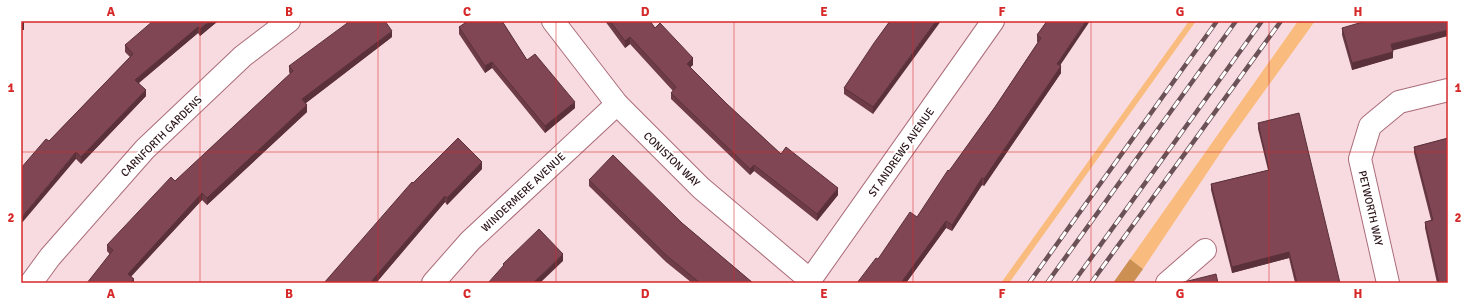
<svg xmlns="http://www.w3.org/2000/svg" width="1469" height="304" font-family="Signika,sans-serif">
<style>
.green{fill:#f9bc7e}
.forest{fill:#cb9052}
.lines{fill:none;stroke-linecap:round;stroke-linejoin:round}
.minor-casing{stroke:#aa6c79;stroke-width:24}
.minor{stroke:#fff;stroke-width:22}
.rail-casing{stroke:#6b5257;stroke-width:4.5}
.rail{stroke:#fff;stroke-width:3;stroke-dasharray:9;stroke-linecap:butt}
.wall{fill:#6e3c47}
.shaded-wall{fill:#5a313a}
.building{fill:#804653;stroke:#5a313a}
.grid{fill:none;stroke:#d62828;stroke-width:1;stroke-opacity:0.55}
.labels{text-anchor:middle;stroke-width:4;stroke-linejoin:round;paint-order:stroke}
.street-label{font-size:11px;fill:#291217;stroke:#fff}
.neatline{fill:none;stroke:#d62828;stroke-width:1.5}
.grid-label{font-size:13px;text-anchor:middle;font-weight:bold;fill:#d62828}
</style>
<rect width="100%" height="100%" fill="#f8dbe0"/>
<g class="green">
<path d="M1189,21h7l-187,262h-8z"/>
<path d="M1298,21h17l-88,122 -84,126 -13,-10z"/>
</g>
<path class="forest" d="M1130,259l13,10 -10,14h-20z"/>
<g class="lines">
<defs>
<g id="minor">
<path d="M553,21l64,83 84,84 109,92"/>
<path d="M31,283l19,-26 95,-108 98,-93 46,-35"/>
<path d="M433,283l37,-42 147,-137"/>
<path d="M808,283l185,-262"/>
<path d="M1167,283l38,-33"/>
<path d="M1388,283l-28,-124 10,-33 29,-24 49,-12"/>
</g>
</defs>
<use href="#minor" class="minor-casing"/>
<use href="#minor" class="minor"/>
<defs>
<g id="rail">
<path d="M1029,283l188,-262"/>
<path d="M1047,283l189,-262"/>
<path d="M1073,283l189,-262"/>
<path d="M1091,283l190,-262"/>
</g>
</defs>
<use href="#rail" class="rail-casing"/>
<use href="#rail" class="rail"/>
</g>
<g class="wall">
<path d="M218,21l-18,15 -2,-3 -59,50 7,13 -65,68 -5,-5 -27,-18 81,-84 -5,-5v-7z"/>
<path d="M463,21h39l25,39 48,48 -30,25 -53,-65 -7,5 -26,-39v-7l6,-4z"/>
<path d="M605,21h45l5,7 38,37 -3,2 37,37 54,50 57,41 -21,26 -63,-50 -4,4 -79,-76v-6l2,-2 -43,-47 -5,4z"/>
<path d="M890,21l-17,93 -29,-20v-6z"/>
<path d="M1047,21l14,45v7l-77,113 -2,-1 -30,46 -6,-3 -40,55h-49l21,-24 39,-42 78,-110 43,-65h-1v-7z"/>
<path d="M1342,28l51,22v8l-41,12 -10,-35z"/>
<path d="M392,37l-86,66 1,9 -100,93 -5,-5 -71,76 3,7 -27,-32v-6l183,-171 -1,-2v-6z"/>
<path d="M1258,123l82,160h-45l-6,-25 -57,15 -21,-83v-6l57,-14 -10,-41z"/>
<path d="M1448,138v145h-11l-12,-55v-6l6,-2 -17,-67v-6z"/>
<path d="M482,169l-35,36 -2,-3 -69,81h-52l89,-100z"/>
<path d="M589,180l93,43 71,60h-61l-26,-21 -77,-76z"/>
</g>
<g class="shaded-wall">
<rect x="21" y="21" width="3" height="9"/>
<path d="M210,21h8l-18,15v-7z"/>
<path d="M936,21h5l-68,93v-7z"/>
<path d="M1086,21h4l-33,49v-6z"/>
<path d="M198,27v6l-63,53v-6z"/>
<path d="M1448,30v6l-57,15v-7z"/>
<path d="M392,31v6l-90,69v-7z"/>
<path d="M630,37v7l-5,4v-7z"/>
<path d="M1393,52v6l-41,12v-7z"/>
<path d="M693,58v7l-6,5v-6z"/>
<path d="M492,62v6l-7,5v-7z"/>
<path d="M1061,66v7l-77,113v-7z"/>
<path d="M146,90v6l-65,68v-7z"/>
<path d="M575,102v6l-30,25v-7z"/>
<path d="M307,105v7l-100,93v-7z"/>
<path d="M76,152v7l-55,65v-6z"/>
<path d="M482,162v7l-35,36v-7z"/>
<path d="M754,165v6l-4,4v-6z"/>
<path d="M982,178v7l-30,46v-6z"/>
<path d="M838,188v7l-21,26v-7z"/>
<path d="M202,193v7l-74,80v-6z"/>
<path d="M445,196v6l-69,81h-6z"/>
<path d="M946,221v7l-40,55h-5z"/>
<path d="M1289,252v6l-57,15v-6z"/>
<path d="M563,254v7l-23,22h-7z"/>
<path d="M134,279v4h-4z"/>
</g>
<g class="building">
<path d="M153,21h57l-10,8 -2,-2 -63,53 11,10 -65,67 -5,-5 -55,66v-50l25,-29 3,2 84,-87 -8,-9z"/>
<path d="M350,21h35l7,10 -90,68 5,6 -100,93 -5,-5 -74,81 6,5 -4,4h-43l26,-33 -6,-5 64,-68 4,4 118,-110 -4,-5z"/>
<path d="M468,21h34l25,39 8,-6 40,48 -30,24 -53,-64 -7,4 -26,-39z"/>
<path d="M610,21h40l5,7 5,-5 33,35 -6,6 40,40 54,50 5,-7 52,41 -21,26 -63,-49 -4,4 -79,-76 5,-6 -46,-50 -5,4z"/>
<path d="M890,21h46l-63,86 -29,-19 30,-45z"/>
<path d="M1047,21h39l-29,43 4,2 -77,113 -2,-1 -30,47 -6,-4 -45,62h-44l19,-25 2,1 32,-47 7,5 31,-47 1,1 46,-64 46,-69 -4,-3z"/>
<path d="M1366,21h82v9l-57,14 2,8 -41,11 -10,-35z"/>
<path d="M1299,113l41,170h-43l-8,-31 -57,15 -21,-83 58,-14 -11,-47z"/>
<path d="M458,138l24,24 -35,36 -2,-2 -75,87h-46l88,-101 1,1z"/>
<path d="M1448,138v145h-9l-14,-61 8,-2 -19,-73z"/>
<path d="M613,155l69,68 71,60h-53l-34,-28 -77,-75z"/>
<path d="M539,229l24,25 -30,29h-45l16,-18 -1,-1z"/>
<path d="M1216,274l2,9h-38z"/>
</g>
<path class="grid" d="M200,21v262M378,21v262M556,21v262M734,21v262M913,21v262M1091,21v262M1269,21v262M21,152h1427"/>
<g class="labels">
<g class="street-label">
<text transform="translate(161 136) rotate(-45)" y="4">CARNFORTH GARDENS</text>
<text transform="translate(901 152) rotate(-55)" y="4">ST ANDREWS AVENUE</text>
<text transform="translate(672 159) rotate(44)" y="4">CONISTON WAY</text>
<text transform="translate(523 192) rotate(-43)" y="4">WINDERMERE AVENUE</text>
<text transform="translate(1371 208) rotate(77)" y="4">PETWORTH WAY</text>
</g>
</g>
<rect width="1469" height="304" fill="none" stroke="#ffffff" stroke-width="44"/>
<rect x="22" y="22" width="1425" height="260" class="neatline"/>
<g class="grid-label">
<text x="111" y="16">A</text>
<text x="289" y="16">B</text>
<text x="467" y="16">C</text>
<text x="645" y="16">D</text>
<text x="824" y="16">E</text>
<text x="1002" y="16">F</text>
<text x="1180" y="16">G</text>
<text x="1358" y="16">H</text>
<text x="11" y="92">1</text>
<text x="1458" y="92">1</text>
<text x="11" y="222">2</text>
<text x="1458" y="222">2</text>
<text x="111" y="298">A</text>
<text x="289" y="298">B</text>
<text x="467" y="298">C</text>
<text x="645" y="298">D</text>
<text x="824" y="298">E</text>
<text x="1002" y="298">F</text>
<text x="1180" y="298">G</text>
<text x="1358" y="298">H</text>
</g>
</svg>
